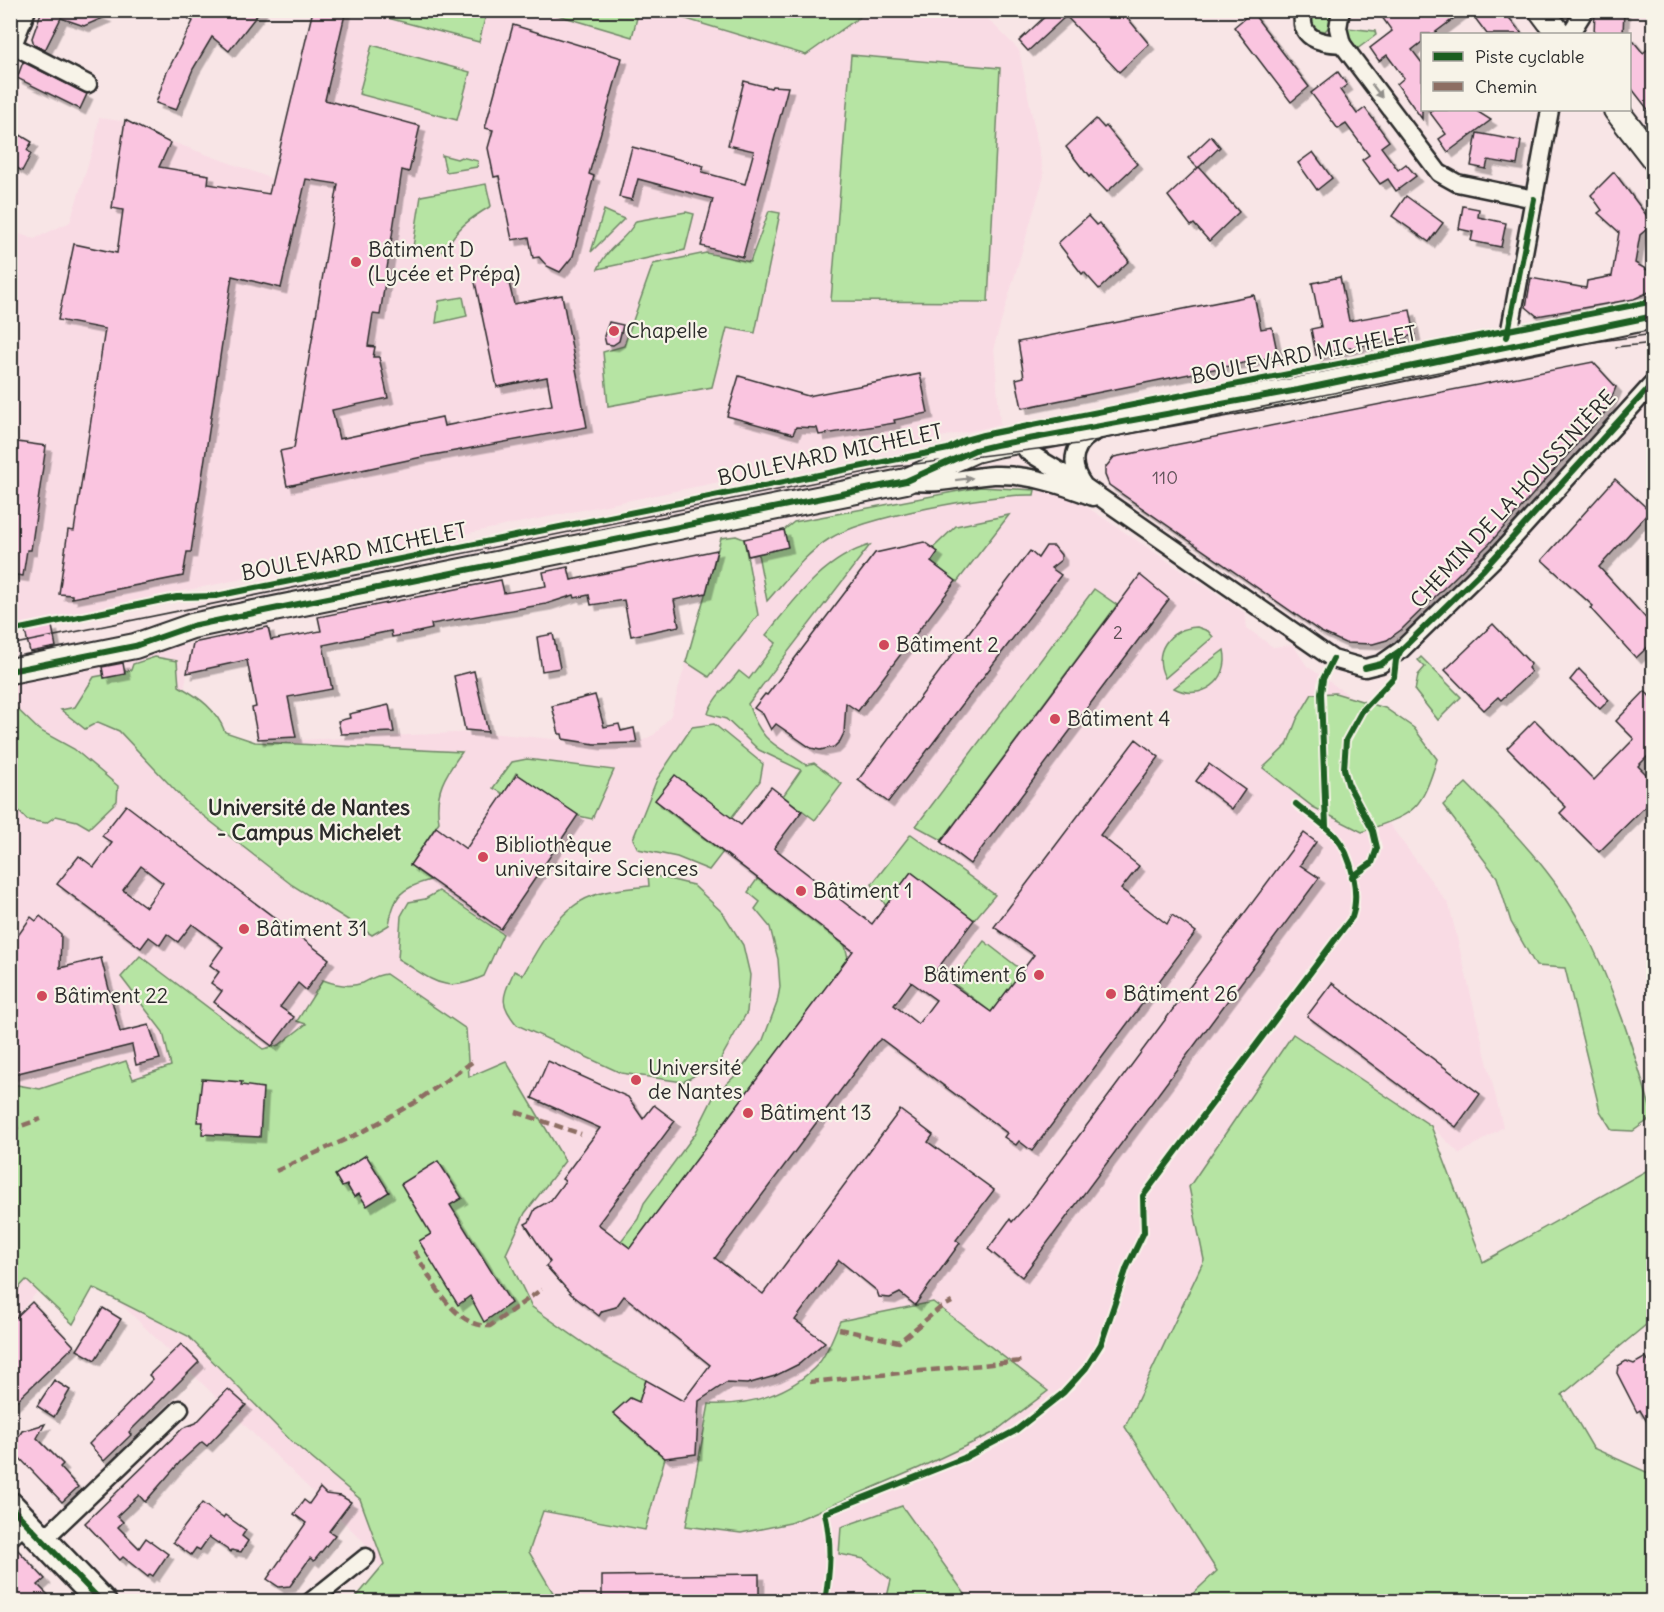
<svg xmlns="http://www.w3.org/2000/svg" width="1664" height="1612" font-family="Delius,sans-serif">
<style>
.built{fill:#f9dbe4}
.green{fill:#b6e4a3;stroke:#708867;stroke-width:1.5}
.building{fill:#fac5e0;stroke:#2b2b2b;stroke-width:1.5;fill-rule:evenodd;filter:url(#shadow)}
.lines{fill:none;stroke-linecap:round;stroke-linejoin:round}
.street-casing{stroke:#2b2b2b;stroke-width:21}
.secondary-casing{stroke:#2b2b2b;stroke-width:28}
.primary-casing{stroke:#2b2b2b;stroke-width:32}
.street{stroke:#f7f3e8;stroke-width:16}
.secondary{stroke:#f7f3e8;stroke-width:24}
.primary{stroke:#f7f3e8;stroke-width:27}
.tram{stroke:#2b2b2b;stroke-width:1.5}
.quiet{stroke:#8d6e63;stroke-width:4.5;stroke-dasharray:9 4.5;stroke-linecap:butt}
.cycleway-casing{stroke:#f7f3e8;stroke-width:10}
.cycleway{stroke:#1b5e20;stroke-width:6}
.oneway{fill:#918f8a}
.poi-dot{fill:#d1495b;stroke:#f7f3e8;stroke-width:2}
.labels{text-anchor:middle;stroke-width:4.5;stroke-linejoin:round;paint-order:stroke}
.number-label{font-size:18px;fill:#5f5258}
.poi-label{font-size:21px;fill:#2b2b2b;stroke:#f7f3e8;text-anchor:start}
.street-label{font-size:21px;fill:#2b2b2b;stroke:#f7f3e8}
.neighbourhood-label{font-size:22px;font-weight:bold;fill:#2b2b2b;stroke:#f7f3e8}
</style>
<defs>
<filter id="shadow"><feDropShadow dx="5.5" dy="5.5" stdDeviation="0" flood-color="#0004"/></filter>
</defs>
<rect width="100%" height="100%" fill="#f8e5e6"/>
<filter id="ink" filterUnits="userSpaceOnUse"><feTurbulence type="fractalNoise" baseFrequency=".0167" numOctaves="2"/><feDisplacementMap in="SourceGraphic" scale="12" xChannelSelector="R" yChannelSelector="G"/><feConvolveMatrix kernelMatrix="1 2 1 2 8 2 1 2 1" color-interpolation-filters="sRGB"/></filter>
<g filter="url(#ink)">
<g class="built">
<path d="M312,11h668l39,39 25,126 -50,170 6,79 -989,201v-395l23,8 36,-17 25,-80 4,-24 30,4 38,18 106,39z"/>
<path d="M991,486l36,2 36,8 21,9 161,108 2,15 26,19 20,-2 14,21 47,33 49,44 -19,74 65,88 54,222 -43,27 -29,-28 -242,61 15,73 -79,167 93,144 -33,30 -99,1 -3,-3 -4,3 -109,-1 -68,-95 -38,53 27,22 -5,20h-482l-41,-60 -293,-287 -59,68v-642l182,-37 -14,73 76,26 222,-10 155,14 23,-12 16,-19 50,-177 15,-2 8,3 40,-9 10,-8z"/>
</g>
<g class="green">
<path d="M628,10l10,4 -6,23 -88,-26z"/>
<path d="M381,11v-1l106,1 -8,31 -99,-26z"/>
<path d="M685,11v-1l183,1 -62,44 -123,-37z"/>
<path d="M1312,11h18v15l-5,5 -11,-2 -3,-11z"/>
<path d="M1347,28l28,3 1,4 -23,17z"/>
<path d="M372,45l98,27 -13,48 -98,-26z"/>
<path d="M851,55l149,13 -12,234 -157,-1z"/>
<path d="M442,155l15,4 4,-2 17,4 -1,6 -31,5z"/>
<path d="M486,184l5,22c-20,12 -37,23 -46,46l-32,-5 8,-51z"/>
<path d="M604,210l20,9 -33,33z"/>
<path d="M769,211l11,2 -25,120 -28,-5 -15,59 -104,19 -5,-54 21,-6 29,-82 53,-11 44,9z"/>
<path d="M686,212l8,2 -9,36 -87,19c9,-23 28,-28 38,-48z"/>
<path d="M463,297l4,19 -31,7 3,-22z"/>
<path d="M980,487l55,3 -1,5c-43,-2 -170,22 -205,44 -24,15 -43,41 -62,62l-9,-47 29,-7 -3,-17 10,-8z"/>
<path d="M1009,515l-52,67 -26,-20 7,-10 -5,-4 23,-22z"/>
<path d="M736,536l8,3 14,76 -49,62 -23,-15 35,-124z"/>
<path d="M870,545l-122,159c15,41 26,39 58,61l8,-2 28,21 -27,36 -32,-24 18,-26 -42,-20 -33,-31 -18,-5c4,-16 21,-29 31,-43l10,8 27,-36 -10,-8c29,-36 58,-77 104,-90z"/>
<path d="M1094,589l23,16 -175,235 -26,-14z"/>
<path d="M1197,627l11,4 5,6 -48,41c-13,-26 3,-49 32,-51z"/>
<path d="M1224,650c7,31 -23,52 -50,38z"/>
<path d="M155,657l22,4 2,25c21,12 37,23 46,46l30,10 207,10c-17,23 -28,40 -23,70l-29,43 20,15c-29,8 -36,15 -41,45l-17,10 -80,-50 -105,-82 -68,-72 -21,-9 -13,7 -24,-19 14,-3 19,-30 37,-7 2,-6z"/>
<path d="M1421,657l40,40 -23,23 -23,-29 3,-16 7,-8 -7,-7z"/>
<path d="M1335,693l50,15 29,20 23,31c-17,55 -23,54 -75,73l-49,-25 -50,-39 24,-23 10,-26 15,-25z"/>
<path d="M11,703l28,27 35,19 44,37 -1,15 -28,27 -12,-7 -21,-5 -10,7 -19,-3 -16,-17z"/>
<path d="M714,724l49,40 -3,17 -29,37 -76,-18 68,52 -14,18 -32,-13 -39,-8 -5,-10 24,-60 35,-52z"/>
<path d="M527,759l87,11 -22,49 -13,-3 -63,-43 -12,21 -11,-6 19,-26z"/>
<path d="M1466,783c41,42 87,88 115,141 33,61 53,127 72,193l-20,14 -21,-1 -12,-19 -35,-143 -29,-2 -25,-44 -14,-45 -54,-72z"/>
<path d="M911,834l84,61 -21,25 -63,-48 -25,34 -14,-22z"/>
<path d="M648,874l45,11 30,28 20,32 7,30 -3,37 -28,50 -36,20 -62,-9 -104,-48c-19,-23 -14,-28 -3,-54l9,4c17,-31 38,-71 75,-81 16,-5 35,-6 51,-8z"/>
<path d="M758,878l87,67 3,13 -218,290 -9,-7 17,-22 6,-16 51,-69 19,-38 26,-25 23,-31 14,-37 3,-16 -2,-28 -8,-32 -15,-18 5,-7 -12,-10z"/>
<path d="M439,891l64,43 -19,42c-41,19 -50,4 -86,-17l3,-43 8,-14 16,-3z"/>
<path d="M984,941l40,31 -33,40 -39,-30z"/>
<path d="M140,956l123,93 16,-4 27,-21 -9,-3 26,-41c13,5 26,8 40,3 8,-4 13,-8 23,-9l80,55 3,48 37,-16 59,100 -40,52 -19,41 26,53 66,46 48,27 -7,22 -26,11 52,45 -20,72 -102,-19 -14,41 29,49h-205l31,-37 -24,-65 -70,-59 -102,-104 -95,-48 -20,36 -47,-44 -15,16v-212l29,5 86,-28 7,18 38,-13 -8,-34 -42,-55z"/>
<path d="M1293,1034l138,92 52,136 170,-95v28l-7,61 1,68 -85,71 31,53 60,27v126h-468l32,-30 -92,-144 79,-167 -15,-73z"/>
<path d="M933,1302l115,89 -55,42 -74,35 -129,55 -49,10 -55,-7 23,-122c41,2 82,-10 110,-41 9,-11 15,-29 21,-42z"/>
<path d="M902,1506l68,95h-84l5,-21 -27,-21 -25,-5 2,-27z"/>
</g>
<g class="building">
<path d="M42,10h44l19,7 -21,9 -23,-8 -16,32 -11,-5 -2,-7z"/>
<path d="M196,10h65l-32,41 -17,-14 -19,32 -17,41 -20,-7 10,-29 27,-53 -4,-2z"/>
<path d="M313,10h33l-21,90 95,26 -11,46 -7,-2 -22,145 -7,-1 -5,32 7,1 -2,10h6l9,41 -56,12 7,29 103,-22 2,9 108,-21 -5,-28 -50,10 -22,-105 3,-9 30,6 6,25 48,-9 25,132 -165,30 -135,29 -7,-35 14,-3 44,-264 -32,-5 -25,109 -49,-12 -41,276h-4l-4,24 -111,22v-3l-13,-1 9,-64 6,1 31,-202 -47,-9 16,-76 43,9 6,-43 -11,-2 13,-88 45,23 -11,24 50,8 -1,9 61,10z"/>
<path d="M1052,10h69l28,34 -30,28 -53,-56 -38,35 -9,-10z"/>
<path d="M1377,10h88l-32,24h-11v8l-10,8 10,13v56l-25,-35 7,-6 -17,-23 -8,6 -9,-13 22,-17z"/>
<path d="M1469,10h34l19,24h-35z"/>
<path d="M1595,10h29l-1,24h-29z"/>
<path d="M1252,12l57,75 -18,15 -57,-75z"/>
<path d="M513,25l109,33 -33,116 5,2 -21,80 -13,16 -13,-6 -8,-9 -6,1 -4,-21 -17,3 -13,-64 -5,1 -6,-29 5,-18 -8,-2z"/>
<path d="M1629,36l14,17 10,-8v71l-24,-31z"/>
<path d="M23,62l64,32 -7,15 -63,-31z"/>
<path d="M1338,72l9,13 -7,5 17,24 8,-6 24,33 -8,6 17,23 8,-6 10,12 -20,15 -8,-12 -8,5 -18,-24 7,-5 -23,-31 -8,5 -27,-36z"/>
<path d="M744,81l27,7 1,-2 16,1 -45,170 -42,-11 12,-47 -75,-20 -6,21 -13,-3 13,-50 72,19 -2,6 43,12 9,-33 -26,-6z"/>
<path d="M1428,110h47l16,10 -43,32 -9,-13 7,-5z"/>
<path d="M1096,119l8,9 2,-2 31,38 -30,28 -16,-17 -2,2 -23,-30z"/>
<path d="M10,129l22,13 -5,8 4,4 -9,17 -12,-7z"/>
<path d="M1477,133l44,8 -4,24 -29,-5 -2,9 -15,-3z"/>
<path d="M1211,136l9,11 -22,21 -10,-10z"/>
<path d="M1313,152l19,26 -15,12 -19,-27z"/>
<path d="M1199,167l40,45 -30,29 -15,-17 -3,2 -23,-30z"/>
<path d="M1614,172l39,52 -13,11 -5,28 18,10v12l-4,7 -15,7 -97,17 -11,-9 5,-29 55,10 1,-7 25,-5 7,-44 -21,-19 4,-3 -11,-15z"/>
<path d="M1406,196l37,27 -14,19 -37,-26z"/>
<path d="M1463,206l16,3 -1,8 28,6 -5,24 -30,-6 2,-9 -14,-3z"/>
<path d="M1088,216l8,9 3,-2 30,38 -30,28 -15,-17 -2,2 -24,-31z"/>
<path d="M1340,277l9,44 61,-11 5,25 -99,20 -5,-26 10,-2 -9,-44z"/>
<path d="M1254,295l7,34 11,-2 6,29 -256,52 -6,-29 8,-2 -6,-35z"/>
<path d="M609,322l14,3 -4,16 -6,4 -7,-1 -2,-8z"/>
<path d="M1593,362l23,25 -10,24 -116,132 -89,87 -14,10 -14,4 -28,-1 -24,-11 -212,-147 -4,-10v-7l9,-11z"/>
<path d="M920,374l8,39 -34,7 1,3 -76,12 -2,-7 -21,-1 -3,7 -66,-18 12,-40 69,20z"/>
<path d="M10,441l36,5 -15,104h-4l-4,26 -13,-2z"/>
<path d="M1615,479l35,32 -51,56 54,59v16l-17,16 -46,-50 3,-2 -51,-46z"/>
<path d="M784,530l4,17 -40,9 -4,-17z"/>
<path d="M924,542l14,10 -7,10 25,19 -98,130 -12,-8 -2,30 -4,8 -6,6 -14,3 -9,-2 -35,-24 -5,6 -8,-16 -9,-6 11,-14 2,1 108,-142z"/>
<path d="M1046,546h8l7,9v5l-10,8 10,7 -173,227 -30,-22 172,-229 8,7z"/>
<path d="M717,550l-11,43 -32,7 5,26 -48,10 -7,-36 -33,5 -2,-10 -14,3 -1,-3 -28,9 -115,20 1,5 -23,5 -17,3 -1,-6 -68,14 9,44 -44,8 8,40 -38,2 -6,-31 4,-1 -9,-47 -60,13 6,-30 75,-16 3,13 50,-9 -3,-14 84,-17 99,-20 3,13 42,-7 -3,-14 25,-5 3,13z"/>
<path d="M1140,575l29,24 -199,265 -29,-22z"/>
<path d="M1493,624l38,40 -3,4 3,4 -30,28 -3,-3 -14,13 -39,-40z"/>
<path d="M52,626l4,21 -26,5 -5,-21z"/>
<path d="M553,634l7,34 -18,3 -5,-34z"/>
<path d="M123,663l2,11 -21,4 -2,-11z"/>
<path d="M1579,669l30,31 -9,9 -30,-29z"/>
<path d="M474,671l14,61 -23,-2 -11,-54z"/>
<path d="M1645,691l8,9v51l-15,15 15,15v18l-54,53 -39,-39 6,-6 -59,-59 28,-28 59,60 40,-41 -18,-18z"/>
<path d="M595,695l9,32 15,-3 2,7 13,-3 3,15 -42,1 -32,-5 -1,-5h-3l-7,-28z"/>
<path d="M389,705l5,27 -53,2 -3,-13 12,-3 -1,-4z"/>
<path d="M1136,739l23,18 -59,78 39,31 -18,23 46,35 5,-9 24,17 -164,219 -13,-10 -3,4 -12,-8 3,-4 -126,-94 -5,4 -161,215 48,36 137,-184 33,25 -5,7 66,48 -38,50 4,3 -45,62 -15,-12 -10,5 -11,-1 -2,-6 -38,-31 -44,60 30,22 -26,22 -24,12 -28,8 -21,-1 -27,18 -3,53 -31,4 -52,-45 17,-15 9,4 7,-22 37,21 27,-36 -86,-69 -8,11 -14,4 -3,5 -28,-22 -25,-28 4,-4 -25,-38 4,-2 6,-13 16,-9 14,-19 -3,-2 38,-51 -68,-30 16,-37 80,36 15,22 11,-14 21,16 -77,103 32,24 223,-297 -198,-151 20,-25 66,50 30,-38 31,24 -28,37 98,76 39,-52 63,48 -39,52 56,40 43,-57 -40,-28zM911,982l25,18 -18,24 -24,-19z"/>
<path d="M1209,764l36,26 -13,19 -36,-28z"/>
<path d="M517,774l61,41 -77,114 -91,-64 26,-38 30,22z"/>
<path d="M126,805l203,154 -23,31 -8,-7 -18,24 14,10 -22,29 -58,-44 8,-11 -11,-8 8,-11 -9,-7 13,-18 -31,-23 -14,18 -11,-8 -7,11 -11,-8 -8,11 -84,-64 22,-28 15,11 18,-24 -10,-7zM141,866l22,17 -17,24 -23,-17z"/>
<path d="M1304,833l12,9 -16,23 19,13 -297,399 -34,-28 22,-30 2,3 17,-19z"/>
<path d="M40,916l21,18 -1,34 41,-10 19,74 29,-7 11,34 -24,6 -4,-20 -122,30v-128l21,-30 5,4z"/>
<path d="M1332,983l148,111 -24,33 -149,-111z"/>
<path d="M202,1079l40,3 -1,3 22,3 -3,49 -58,-3 1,-12h-6z"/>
<path d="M366,1155l23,37 -22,14 -8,-12 -5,3 -7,-12 -5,2 -7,-12z"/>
<path d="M438,1161l24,37 -12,7 61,98 -27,19 -14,-26 -12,9 -39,-64 12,-7 -30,-50z"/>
<path d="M32,1302l42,44 -64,61v-84z"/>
<path d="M103,1308l18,11 -26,41 -18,-10z"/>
<path d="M181,1344l18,18 -70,70 2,3 -27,26 -15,-17 64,-65 -4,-4z"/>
<path d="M1646,1357l7,13v62l-13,-22 -3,2 -20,-39 1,-7 8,-5 8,3z"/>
<path d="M54,1380l16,10 -16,27 -17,-11z"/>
<path d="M228,1389l18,16 -39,41 -5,-4 -22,20 -35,40 -6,-7 -22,21 6,6 -5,5 21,21 7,-10 22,16 -15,22 -3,-2 -2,3 -25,-20 -3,3 -35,-37 98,-95 13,-5z"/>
<path d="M45,1424l-8,14 26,26 -3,3 18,20 -16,15 -51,-53 11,-18z"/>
<path d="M320,1488l6,6 15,2 10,6 -22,29 6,4 -21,26 -4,-3 -20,28 -11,1 -12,-8 39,-56 -12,-9 10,-14 5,4z"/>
<path d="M202,1503l21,15 2,-3 21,15 -4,6 6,5 -7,11 -9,-2 -1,2 -22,-15 -9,13 -4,-2 -5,7 -18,-13z"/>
<path d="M15,1547l30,32 -7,6 17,17h-45v-54z"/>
<path d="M759,1574v28h-157v-26z"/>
</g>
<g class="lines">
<defs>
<g id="street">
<path d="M1304,10c-7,29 16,33 38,34"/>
<path d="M1341,10l-3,18 4,16 97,129 18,10 77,16"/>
<path d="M1570,34l15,-24"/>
<path d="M10,44l78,40"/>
<path d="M13,45l14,-35"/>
<path d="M1507,346l43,-236"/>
<path d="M1099,430c-26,11 -32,33 -15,56l249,173 32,9 16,-4 20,-14 96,-94 157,-174"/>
<path d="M1019,440l9,12 53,32"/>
<path d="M907,481c33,5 56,-4 87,-6 35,-1 68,10 99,22"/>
<path d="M10,1538l17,-15"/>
<path d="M43,1540l137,-131"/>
<path d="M310,1602l56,-45"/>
</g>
<g id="secondary">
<path d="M1541,10l18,24"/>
<path d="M1616,110l38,49"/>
<path d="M10,671l125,-25 57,-20 57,-12 657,-133 69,-31 21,-5 302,-55 356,-74"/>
</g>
<path id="primary" d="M10,1506l92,96"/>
</defs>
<use href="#street" class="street-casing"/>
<use href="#secondary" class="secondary-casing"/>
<use href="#primary" class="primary-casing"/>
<use href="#street" class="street"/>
<use href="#secondary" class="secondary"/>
<use href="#primary" class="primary"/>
<g class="tram">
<path d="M1616,347l38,-4"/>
<path d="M10,645l881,-178 187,-23 501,-100 75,-10"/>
</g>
<g class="quiet">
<path d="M516,1112l65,22"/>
<path d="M10,1130l31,-11"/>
<path d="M276,1171l84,-38 54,-30 61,-43"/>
<path d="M414,1251c18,28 38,76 76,75l52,-37"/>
<path d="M839,1329l60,13 41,-34 12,-6"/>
<path d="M810,1382l212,-21"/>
</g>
<defs>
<g id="cycleway">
<path d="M1507,337l27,-138"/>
<path d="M10,631l167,-34 39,-1 732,-147 17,-9 18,-5 671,-134"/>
<path d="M1365,668l16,-4 20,-14 83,-81 170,-187"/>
<path d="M10,671l125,-25 57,-20 57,-12 657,-133 69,-31 21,-5 302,-55 356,-74"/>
<path d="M1326,827l-5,-134 2,-14 10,-20"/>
<path d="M1352,877l20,-14 5,-15 -4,-17 -25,-47 -4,-15 2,-29 16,-29 32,-34 2,-17 5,-10"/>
<path d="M10,1506l92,96"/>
<path d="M825,1602c5,-32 7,-58 0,-89l139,-55 51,-27 48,-38 23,-25 15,-24 26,-77 17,-35 -1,-36 209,-279c8,-24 0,-61 -16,-80 -11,-13 -27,-22 -40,-33"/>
</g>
</defs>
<use href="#cycleway" class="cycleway-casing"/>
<use href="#cycleway" class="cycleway"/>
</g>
<defs><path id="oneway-solid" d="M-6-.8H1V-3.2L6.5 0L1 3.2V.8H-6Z" transform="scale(1.5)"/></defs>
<g class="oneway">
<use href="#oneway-solid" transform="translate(1377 91) rotate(53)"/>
<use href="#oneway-solid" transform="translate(964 479) rotate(-7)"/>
</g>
</g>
<g class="poi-dot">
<circle cx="356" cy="262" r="6"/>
<circle cx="614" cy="331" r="6"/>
<circle cx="884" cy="645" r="6"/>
<circle cx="1055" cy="719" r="6"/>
<circle cx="483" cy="857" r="6"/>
<circle cx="801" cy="891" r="6"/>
<circle cx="244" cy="929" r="6"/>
<circle cx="1039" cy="975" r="6"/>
<circle cx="1111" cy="994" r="6"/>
<circle cx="42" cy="996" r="6"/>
<circle cx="636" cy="1080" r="6"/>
<circle cx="748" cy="1113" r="6"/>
</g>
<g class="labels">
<g class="number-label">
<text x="1165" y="484">110</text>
<text x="1118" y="639">2</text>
</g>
<g class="poi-label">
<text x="368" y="257">Bâtiment D<tspan x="368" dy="24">(Lycée et Prépa)</tspan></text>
<text x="626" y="338">Chapelle</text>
<text x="896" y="652">Bâtiment 2</text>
<text x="1067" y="726">Bâtiment 4</text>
<text x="495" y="852">Bibliothèque<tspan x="495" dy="24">universitaire Sciences</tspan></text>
<text x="813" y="898">Bâtiment 1</text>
<text x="256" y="936">Bâtiment 31</text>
<text x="1027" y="982" text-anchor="end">Bâtiment 6</text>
<text x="1123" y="1001">Bâtiment 26</text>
<text x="54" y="1003">Bâtiment 22</text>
<text x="648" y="1075">Université<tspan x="648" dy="24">de Nantes</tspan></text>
<text x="760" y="1120">Bâtiment 13</text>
</g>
<g class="street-label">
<text transform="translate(1304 355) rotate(-11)" y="7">BOULEVARD MICHELET</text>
<text transform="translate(830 455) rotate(-12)" y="7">BOULEVARD MICHELET</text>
<text transform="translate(1513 499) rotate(-47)" y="7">CHEMIN DE LA HOUSSINIÈRE</text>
<text transform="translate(354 552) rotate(-11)" y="7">BOULEVARD MICHELET</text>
</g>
<g class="neighbourhood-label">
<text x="309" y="815">Université de Nantes<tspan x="309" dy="25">- Campus Michelet</tspan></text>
</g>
</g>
<rect width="1664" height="1612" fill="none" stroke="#f7f3e8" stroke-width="36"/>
<rect x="18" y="18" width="1628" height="1576" fill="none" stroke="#2b2b2b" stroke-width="2" filter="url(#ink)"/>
<rect x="1421" y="33" width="210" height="78" fill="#f7f3e8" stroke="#a5a39c" stroke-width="1.5"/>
<rect x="1433" y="52" width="30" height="9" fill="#1b5e20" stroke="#a5a39c" stroke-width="1.5"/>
<text x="1475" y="63" font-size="18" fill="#2b2b2b">Piste cyclable</text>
<rect x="1433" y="82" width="30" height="9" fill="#8d6e63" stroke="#a5a39c" stroke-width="1.5"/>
<text x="1475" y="93" font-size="18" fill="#2b2b2b">Chemin</text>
</svg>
